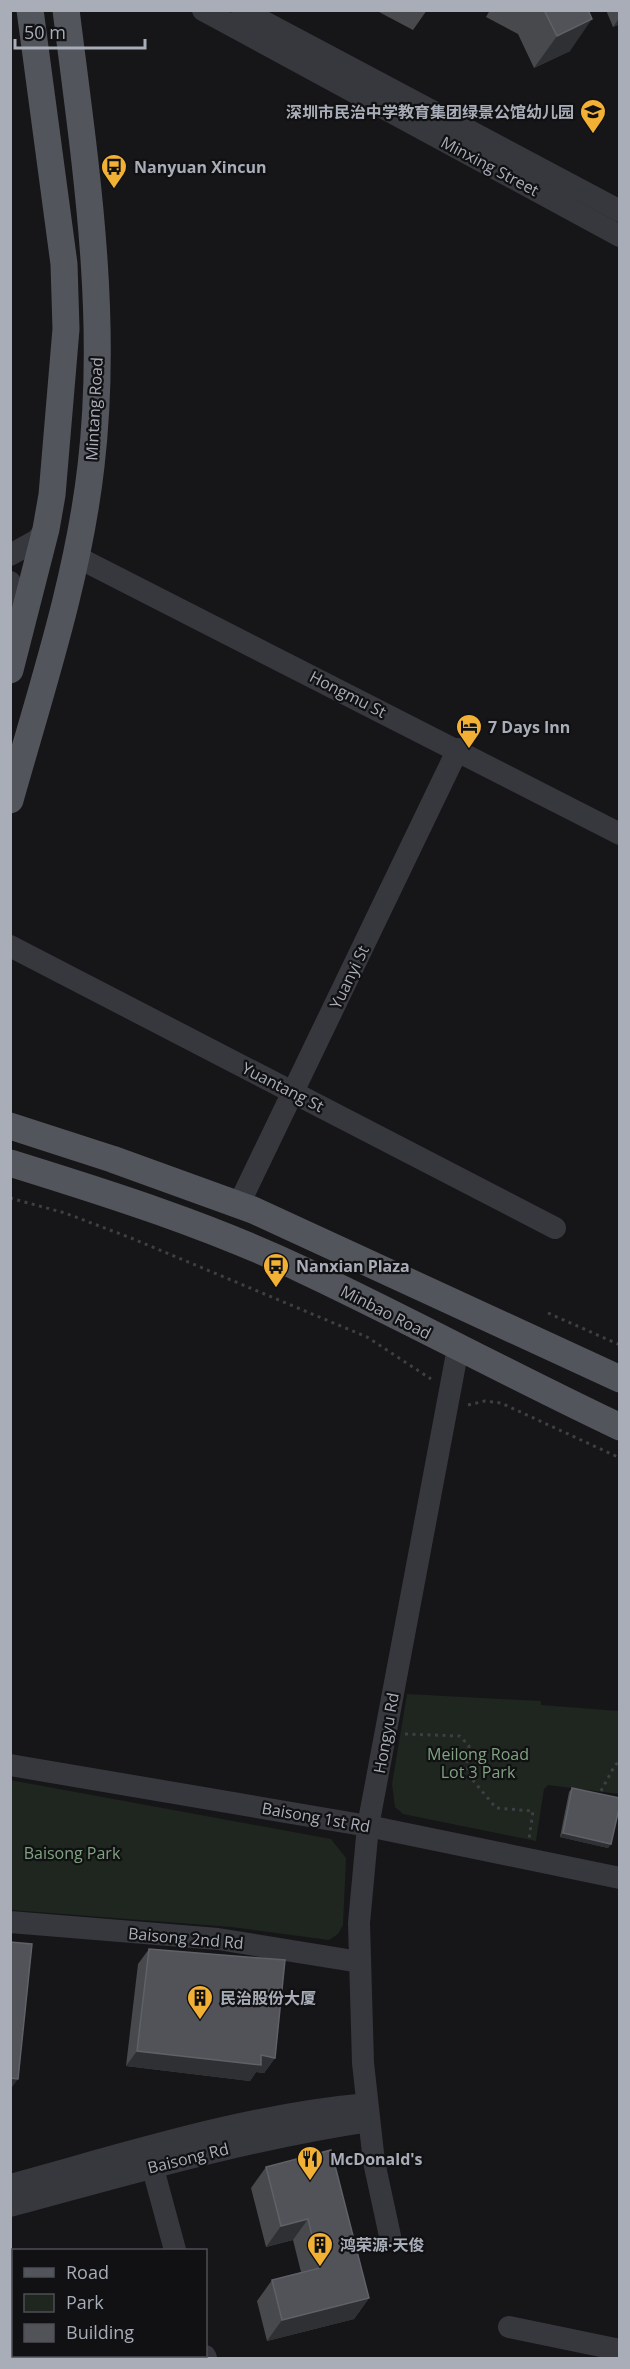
<svg xmlns="http://www.w3.org/2000/svg" width="630" height="2369" font-family="'Open Sans','Noto Sans SC',sans-serif">
<style>
.green{fill:#1e261f}
.lines{fill:none;stroke-linecap:round;stroke-linejoin:round}
.path{stroke:#3d3f44;stroke-width:3;stroke-dasharray:3 4.5;stroke-linecap:butt}
.minor{stroke:#37383d;stroke-width:22}
.major{stroke:#53555c;stroke-width:27}
.wall{fill:#47494d}
.shaded-wall{fill:#2f3033}
.building{fill:#525359;stroke:#5f6168;stroke-width:1.5}
.labels{text-anchor:middle;stroke-width:4.5;stroke-linejoin:round;paint-order:stroke}
.poi-label{font-size:16px;font-weight:bold;fill:#a8adb8;stroke:#111113;text-anchor:start}
.street-label{font-size:16px;fill:#a8adb8;stroke:#111113}
.park-label{font-size:16px;fill:#7fa381;stroke:#111113}
</style>
<rect width="100%" height="100%" fill="#161618"/>
<g class="green">
<path d="M407,1694l134,7v4l78,6v83l-71,-9 -4,4 -8,52 -133,-27 -8,-7 -3,-23z"/>
<path d="M10,1780l321,59 15,19 -3,67 -5,9 -9,6 -98,-13 -220,-17z"/>
</g>
<g class="lines">
<g class="path">
<path d="M10,1198l55,15 66,25 236,99 64,42"/>
<path d="M548,1313l72,32"/>
<path d="M468,1405l17,-4 16,2 119,55"/>
<path d="M405,1734l55,2 9,10 -3,26 30,36 37,3 -4,28"/>
<path d="M601,1791l14,-26 5,-4"/>
</g>
<g class="minor">
<path d="M203,10l417,226"/>
<path d="M242,10l378,201"/>
<path d="M10,555l27,-15 9,-11"/>
<path d="M75,556l545,278"/>
<path d="M10,582l10,16 5,18"/>
<path d="M10,946l545,282"/>
<path d="M239,1204l219,-455"/>
<path d="M10,1765l358,61 252,52"/>
<path d="M10,1922l208,17 142,23"/>
<path d="M149,2154l26,96"/>
<path d="M10,2185c118,-32 235,-70 357,-81"/>
<path d="M10,2206c119,-32 237,-67 359,-85"/>
<path d="M390,2236l-16,-74 -11,-99 -4,-140 9,-97 90,-478"/>
<path d="M509,2327l111,23"/>
<path d="M205,2356l1,2"/>
</g>
<g class="major">
<path d="M10,670l36,-141 6,-34 14,-166 -2,-65 -34,-254"/>
<path d="M10,800c31,-110 68,-220 81,-334 18,-153 -6,-304 -25,-456"/>
<path d="M10,1126l102,33 141,51 367,169"/>
<path d="M10,1163c100,31 201,63 295,108 106,50 209,106 315,156"/>
</g>
</g>
<g class="wall">
<path d="M380,10h47l-14,20 -34,-18z"/>
<path d="M490,10h98l-18,41 -36,17 -16,-34 -32,-17z"/>
<path d="M606,10h14v14l-7,3z"/>
<path d="M572,1788l39,56 -3,4 -48,-11 9,-45z"/>
<path d="M149,1949l126,109 -11,15 -8,-1 -6,9 -124,-15 12,-102z"/>
<path d="M331,2150l38,148 -15,21 -87,22 -10,-40 15,-21 29,-8 -8,-32 -27,7 -15,-59 15,-21z"/>
</g>
<g class="shaded-wall">
<path d="M620,17v7l-7,3z"/>
<path d="M592,19l-22,32 -36,17 23,-32z"/>
<path d="M563,1833l48,11 -3,4 -48,-11z"/>
<path d="M137,2051l124,4 14,3 -11,15 -8,-1 -6,9 -124,-15z"/>
<path d="M10,2078l8,1 -8,11z"/>
<path d="M308,2219l-15,21 -27,7 15,-21z"/>
<path d="M369,2298l-15,21 -87,22 15,-21z"/>
</g>
<g class="building">
<path d="M544,10h44l4,9 -35,17z"/>
<path d="M572,1788l48,10v6l-9,40 -48,-11z"/>
<path d="M10,1942l22,2 -14,135 -8,-1z"/>
<path d="M149,1949l136,11 -10,98 -14,-3v10l-124,-14z"/>
<path d="M331,2150l38,148 -87,22 -10,-40 48,-12 -12,-49 -27,7 -15,-59z"/>
</g>
<defs>
<symbol id="school-pin" viewBox="-11 -11 22 30"><path d="M0 17L-7.5 6A9.5 9.5 0 1 1 7.5 6Z" fill="#f2b134" stroke="#111113"/><path d="M0-5L7-2L0 1L-7-2ZM-4 1L0 2.5L4 1V4Q0 6-4 4Z" fill="#111"/></symbol>
<symbol id="bus-pin" viewBox="-11 -11 22 30"><path d="M0 17L-7.5 6A9.5 9.5 0 1 1 7.5 6Z" fill="#f2b134" stroke="#111113"/><path d="M-5-6H5V4H4V6H2V4H-2V6H-4V4H-5ZM-3.5-4V0h7V-4ZM-3.5 1.2v1.5H-2V1.2ZM2 1.2v1.5H3.5V1.2Z" fill="#111"/></symbol>
<symbol id="hotel-pin" viewBox="-11 -11 22 30"><path d="M0 17L-7.5 6A9.5 9.5 0 1 1 7.5 6Z" fill="#f2b134" stroke="#111113"/><path d="M-6-4.5h1.5V1H6V5H4.5V3h-9V5H-6ZM-4 0a1.8 1.8 0 1 1 3.6 0ZM.5 0V-2.5h3Q6-2.5 6 0Z" fill="#111"/></symbol>
<symbol id="building-pin" viewBox="-11 -11 22 30"><path d="M0 17L-7.5 6A9.5 9.5 0 1 1 7.5 6Z" fill="#f2b134" stroke="#111113"/><path d="M-4-6H4V6H1V3H-1V6H-4ZM-2.5-4.3h1.7v1.8h-1.7ZM.8-4.3h1.7v1.8H.8ZM-2.5-1h1.7V.8h-1.7ZM.8-1h1.7V.8H.8Z" fill="#111"/></symbol>
<symbol id="restaurant-pin" viewBox="-11 -11 22 30"><path d="M0 17L-7.5 6A9.5 9.5 0 1 1 7.5 6Z" fill="#f2b134" stroke="#111113"/><path d="M-5-6h1v4h1v-4h1v4h1v-4h1v5L-1.5 .5V6h-2V.5L-5-1ZM5-6V6H3V1.5H1.5Q1.5-4 5-6Z" fill="#111"/></symbol>
</defs>
<g fill-rule="evenodd">
<use href="#school-pin" x="578" y="97" width="30" height="40"/>
<use href="#bus-pin" x="99" y="152" width="30" height="40"/>
<use href="#hotel-pin" x="454" y="712" width="30" height="40"/>
<use href="#bus-pin" x="261" y="1251" width="30" height="40"/>
<use href="#building-pin" x="185" y="1983" width="30" height="40"/>
<use href="#restaurant-pin" x="295" y="2144" width="30" height="40"/>
<use href="#building-pin" x="305" y="2230" width="30" height="40"/>
</g>
<g class="labels">
<g class="poi-label">
<text x="574" y="118" text-anchor="end">深圳市民治中学教育集团绿景公馆幼儿园</text>
<text x="134" y="173">Nanyuan Xincun</text>
<text x="488" y="733">7 Days Inn</text>
<text x="296" y="1272">Nanxian Plaza</text>
<text x="220" y="2004">民治股份大厦</text>
<text x="330" y="2165">McDonald's</text>
<text x="340" y="2251">鸿荣源·天俊</text>
</g>
<g class="street-label">
<text transform="translate(490 166) rotate(28)" y="6">Minxing Street</text>
<text transform="translate(94 409) rotate(-87)" y="6">Mintang Road</text>
<text transform="translate(348 694) rotate(27)" y="6">Hongmu St</text>
<text transform="translate(349 977) rotate(-64)" y="6">Yuanyi St</text>
<text transform="translate(283 1087) rotate(27)" y="6">Yuantang St</text>
<text transform="translate(386 1312) rotate(27)" y="6">Minbao Road</text>
<text transform="translate(386 1733) rotate(-80)" y="6">Hongyu Rd</text>
<text transform="translate(316 1817) rotate(10)" y="6">Baisong 1st Rd</text>
<text transform="translate(186 1938) rotate(5)" y="6">Baisong 2nd Rd</text>
<text transform="translate(188 2158) rotate(-14)" y="6">Baisong Rd</text>
</g>
<g class="park-label">
<text x="478" y="1760">Meilong Road<tspan x="478" dy="18">Lot 3 Park</tspan></text>
<text x="72" y="1859">Baisong Park</text>
</g>
</g>
<rect width="630" height="2369" fill="none" stroke="#a8adb8" stroke-width="24"/>
<rect x="12" y="2249" width="195" height="108" fill="#111113" stroke="#4d4f55" stroke-width="1.5"/>
<rect x="24" y="2268" width="30" height="9" fill="#53555c" stroke="#4d4f55" stroke-width="1.5"/>
<text x="66" y="2279" font-size="18" fill="#a8adb8">Road</text>
<rect x="24" y="2294" width="30" height="18" fill="#1e261f" stroke="#4d4f55" stroke-width="1.5"/>
<text x="66" y="2309" font-size="18" fill="#a8adb8">Park</text>
<rect x="24" y="2324" width="30" height="18" fill="#525359" stroke="#4d4f55" stroke-width="1.5"/>
<text x="66" y="2339" font-size="18" fill="#a8adb8">Building</text>
<path d="M15 39v9h130v-9" fill="none" stroke="#a8adb8" stroke-width="3"/>
<text x="24" y="39" font-size="18" fill="#a8adb8" stroke="#111113" stroke-width="4.5" paint-order="stroke">50 m</text>
</svg>
